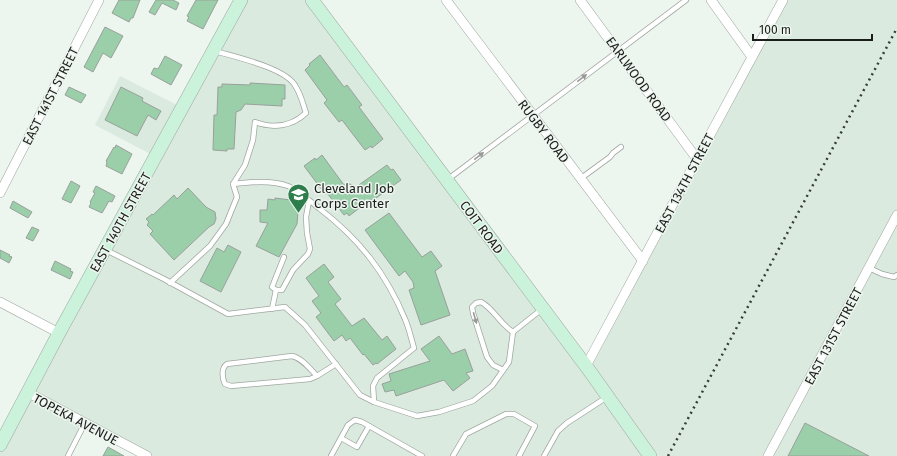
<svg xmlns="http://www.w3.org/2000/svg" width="897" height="456" font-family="'Fira Sans',sans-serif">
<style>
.built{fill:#dbeadf}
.building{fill:#9acfa9;stroke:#99a09b}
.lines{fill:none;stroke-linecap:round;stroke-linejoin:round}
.lane-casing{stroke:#a0a7a2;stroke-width:6}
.street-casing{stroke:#a0a7a2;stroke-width:10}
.secondary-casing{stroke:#a0a7a2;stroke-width:14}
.lane{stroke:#fff;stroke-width:4.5}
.street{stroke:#fff;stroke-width:9}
.secondary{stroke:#cbf2da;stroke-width:13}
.rail{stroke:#393c39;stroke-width:2.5;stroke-dasharray:2 4;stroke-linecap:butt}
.oneway{fill:#989998}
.labels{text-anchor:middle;stroke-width:3;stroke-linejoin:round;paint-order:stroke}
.street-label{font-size:13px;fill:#1b1d1b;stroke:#edf5ef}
.poi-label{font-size:13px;fill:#1b1d1b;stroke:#edf5ef;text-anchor:start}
</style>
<rect width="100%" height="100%" fill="#edf5ef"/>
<path class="built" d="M241,0h71l274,366 197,-366h114v456h-750l-62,-33 -17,33h-68v-11l156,-288 -61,-32 25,-49 63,32z"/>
<g class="building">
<path d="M119,0h21l-7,18h-2l-2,4 -17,-9z"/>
<path d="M156,0h17l6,3 -3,7 -14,-7 -7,12 -6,-3z"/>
<path d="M196,0h22l-15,29 -16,-8 2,-4 -2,-1z"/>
<path d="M105,27l18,9 -12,22 -8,-5 -10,19 -9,-5z"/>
<path d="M320,55l24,32 3,-2 15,20 -3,2 24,32 -11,9 -1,-2 -6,4 -23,-30 -3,2 -15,-19 3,-3 -22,-30 5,-5 -1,-1z"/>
<path d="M165,56l17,9 -11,20 -20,-11 3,-6 4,1z"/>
<path d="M250,83l35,2v14h-3v7l-37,-2 -4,6 -5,2 -2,37h-7v2l-14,-1 1,-35h3l1,-28h4v-3l28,1z"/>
<path d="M69,87l17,8 -5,8 -16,-8z"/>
<path d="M121,87l22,11 -1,3 19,10 -5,9 -8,-5 -11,21 -32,-16z"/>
<path d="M116,145l16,9 -10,20 -16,-8 1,-4 -1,-1 8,-14 1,1z"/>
<path d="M322,155l22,30 6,-1 6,3 31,-22 4,5 2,-1 8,11 -29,21 -1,-2 -22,17 -2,-3 -3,2 -17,-22 -2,1 -21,-28 11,-8 1,2z"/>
<path d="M71,181l9,5 -9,17 -9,-4z"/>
<path d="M96,186l19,10 -3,6 -3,-1 -7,12 -13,-6 2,-4 -1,-1 5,-9 -2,-1z"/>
<path d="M188,188l18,19 9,5 1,7 -2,5 -5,3 -35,33 -24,-26 3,-3 -6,-6 2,-3 -3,-3 6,-5 1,1 21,-20 3,4z"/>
<path d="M275,198l24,3 -2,23 -18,33 -23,-11 12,-23 -8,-1v-12h7l1,-11 7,1z"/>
<path d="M13,201l19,11 -4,6 -18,-10z"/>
<path d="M389,213l33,44 9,-6 11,15 -7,5 15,44 -29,10 -12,-35 5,-2 -1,-6 -8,-11 -6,5 -34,-46z"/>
<path d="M32,227l7,3 -6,11 -7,-3z"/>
<path d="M228,245l13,7 -20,40 -21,-11 17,-33 7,4z"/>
<path d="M0,250l10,5 -1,1 3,1 -3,6 -9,-5z"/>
<path d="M55,261l16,8 -1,2 3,1 -3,7 -19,-9z"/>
<path d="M324,264l10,13 -6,5 13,17 -6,5 17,22 12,-8 18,22 5,-4 9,13 -19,15 -1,-1 -3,2 -9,-11 -1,1 -13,-17 -4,3 -4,-6 -8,6 -18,-24 5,-4 -9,-12 7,-5 -13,-18z"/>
<path d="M439,336l13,18 13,-5 8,22 -7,2 4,5 -17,13 -9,-11 -48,16 -2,-6 -9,2 -3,-8 9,-3 -2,-7 41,-13 -9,-12z"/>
<path d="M805,423l64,33h-81z"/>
<path d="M108,447l16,9h-21z"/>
</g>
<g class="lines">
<defs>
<g id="lane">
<path d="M580,179l30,-22 3,-4 8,-6"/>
<path d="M447,180l239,-180"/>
<path d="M233,184c18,-2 38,-4 55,2 10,4 23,16 32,23 39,30 66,64 85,110 4,9 6,19 9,29l-37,30 -4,8 1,16"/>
<path d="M106,250l58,29 64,35 57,-7 20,18 55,70 14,7 43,14 22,-4 34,-11 19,-15 17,-24 4,-30 29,-23"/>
<path d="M869,268l13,6 12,3 3,-2"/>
<path d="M170,283l40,-37 16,-22 11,-27 -4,-13 12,-19 8,-25 2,-18c19,7 37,4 51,-9 -3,-9 -5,-18 -10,-26 -9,-19 -61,-30 -81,-36"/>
<path d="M276,290l-4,-3 12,-30"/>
<path d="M272,309l4,-19h6l11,-20 15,-16 2,-5 -3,-16 -1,-16 3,-16"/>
<path d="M503,370l-10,-5 -6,-8 -14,-44 -1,-6 4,-4 5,-1c13,7 18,21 32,30"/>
<path d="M317,376c-7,-7 -15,-18 -25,-20l-65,8c-6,4 -5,14 -2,20l6,2 79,-7 7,-3 19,-12"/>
<path d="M341,438l16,9 12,-21"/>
<path d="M68,456l17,-33"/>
<path d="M331,456l17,-31 7,-5 7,2 60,34"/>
<path d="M453,456l13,-22 40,-20h8l21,12 -16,30"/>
<path d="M544,456l14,-25 9,-8 40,-26"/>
</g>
<g id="street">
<path d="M446,0l197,261"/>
<path d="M580,0l117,159"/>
<path d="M711,0l41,57"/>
<path d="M0,193l99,-193"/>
<path d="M0,302l59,31"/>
<path d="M586,366l111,-207 86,-159"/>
<path d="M27,392l120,64"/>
<path d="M768,456l129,-241"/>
</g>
<g id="secondary">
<path d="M312,0l274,366 64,90"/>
<path d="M0,445l59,-112 182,-333"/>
</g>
</defs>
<use href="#lane" class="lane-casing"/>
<use href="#street" class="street-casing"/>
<use href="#secondary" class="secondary-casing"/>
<use href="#lane" class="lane"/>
<use href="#street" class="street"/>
<use href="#secondary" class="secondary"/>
<path class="rail" d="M668,456l229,-428"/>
</g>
<defs><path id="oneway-solid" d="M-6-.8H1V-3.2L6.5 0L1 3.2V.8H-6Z"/></defs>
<g class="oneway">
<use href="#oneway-solid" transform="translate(582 78) rotate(-37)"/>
<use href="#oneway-solid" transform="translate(479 156) rotate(-37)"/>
<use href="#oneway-solid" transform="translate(475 318) rotate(74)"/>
</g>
<defs>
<symbol id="school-pin" viewBox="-11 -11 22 30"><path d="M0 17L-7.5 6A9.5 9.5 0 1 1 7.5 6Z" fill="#2e7d4d" stroke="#edf5ef"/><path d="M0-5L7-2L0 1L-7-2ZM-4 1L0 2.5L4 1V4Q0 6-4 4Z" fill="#fff"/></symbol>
</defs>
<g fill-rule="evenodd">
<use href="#school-pin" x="286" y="182" width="25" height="34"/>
</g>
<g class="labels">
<g class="street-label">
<text transform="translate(639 79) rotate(54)" y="5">EARLWOOD ROAD</text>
<text transform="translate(50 96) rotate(-63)" y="5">EAST 141ST STREET</text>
<text transform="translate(544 131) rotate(53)" y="5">RUGBY ROAD</text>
<text transform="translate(684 183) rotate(-62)" y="5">EAST 134TH STREET</text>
<text transform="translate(120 222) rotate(-61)" y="5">EAST 140TH STREET</text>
<text transform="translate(482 227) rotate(53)" y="5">COIT ROAD</text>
<text transform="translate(833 336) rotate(-62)" y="5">EAST 131ST STREET</text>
<text transform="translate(76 419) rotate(28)" y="5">TOPEKA AVENUE</text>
</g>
<g class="poi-label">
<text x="314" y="193">Cleveland Job<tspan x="314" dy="15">Corps Center</tspan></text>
</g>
</g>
<path d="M753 34v6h119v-6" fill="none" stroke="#1b1d1b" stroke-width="2"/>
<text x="759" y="34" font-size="12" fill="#1b1d1b" stroke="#edf5ef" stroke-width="3" paint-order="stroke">100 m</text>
</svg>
